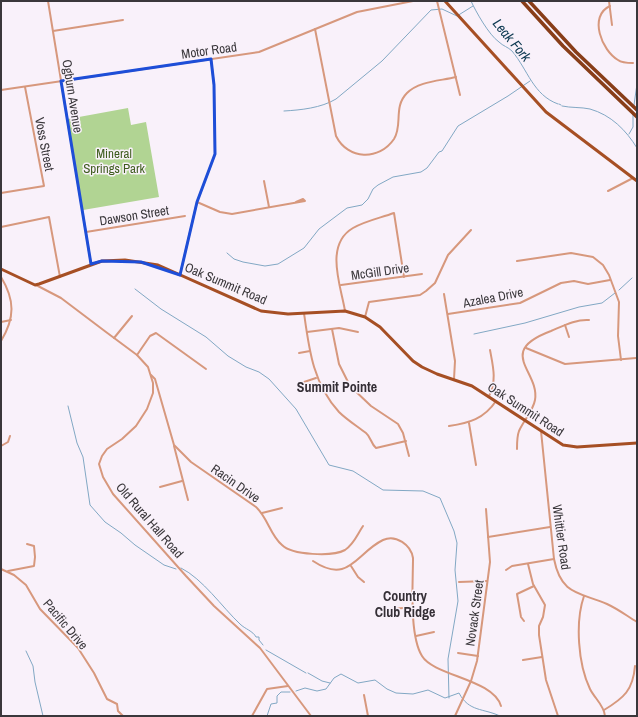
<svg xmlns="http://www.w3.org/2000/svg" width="638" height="717" font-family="'Archivo Narrow',sans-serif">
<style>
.green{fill:#b1d493}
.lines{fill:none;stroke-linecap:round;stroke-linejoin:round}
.stream{stroke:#82a8c4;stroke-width:1}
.minor{stroke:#d7987d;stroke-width:2}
.major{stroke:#a64f24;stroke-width:3}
.highway{stroke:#883d18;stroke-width:3.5}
.marked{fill:none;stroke:#1d4ed8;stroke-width:3;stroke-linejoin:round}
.labels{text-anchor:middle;stroke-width:3;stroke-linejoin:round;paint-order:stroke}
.street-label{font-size:13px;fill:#3a373b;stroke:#f9f1fa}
.park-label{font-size:13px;fill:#3e5c1e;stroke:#f9f1fa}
.water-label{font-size:14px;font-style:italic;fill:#0d3951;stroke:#f9f1fa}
.neighbourhood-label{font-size:14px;font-weight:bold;fill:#352f36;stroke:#f9f1fa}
</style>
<rect width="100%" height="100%" fill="#f9f1fa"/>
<path class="green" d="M128,108l3,17 15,-3 13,75 -76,13 -15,-91z"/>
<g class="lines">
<g class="stream">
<path d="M471,1c5,11 18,34 28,41 4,4 9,5 13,9 16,19 21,44 46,53"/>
<path d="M559,104l2,1"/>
<path d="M634,105l3,-21"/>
<path d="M562,106c9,2 19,1 28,3 21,6 36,21 47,39"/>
<path d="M284,111c17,-1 37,-3 52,-12l46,-38 49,-51 11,-1 15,7 16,-10"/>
<path d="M629,134l4,-7v-13"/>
<path d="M227,253l7,6 9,3 22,4 13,-2 26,-16 15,-19 28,-21 15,-3 6,-6 5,-10 5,-4 15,-8 28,-5 6,-4 12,-16 3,-1 16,-25 50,-30 22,-15"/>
<path d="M135,289l26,20 45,28 22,19 18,11 13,5 10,7 27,30 33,56 24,6 30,19 40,1 17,7 14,33 3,12 -2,27 3,31 -10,58 1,39"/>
<path d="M619,290l13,-12"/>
<path d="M474,334l51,-11 54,-16 23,-4 13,-10"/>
<path d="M68,406l9,37 6,14 7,48 15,17 16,11 14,12 29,20 12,4"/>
<path d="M181,568c22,11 41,39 59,56 5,5 13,7 16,13h3v3l4,5"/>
<path d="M266,650l40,23"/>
<path d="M26,651l7,15 2,16 8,34"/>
<path d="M308,673l14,8 8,2"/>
<path d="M296,691l9,-3 12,3 9,-2 8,-11 7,-4 17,9 17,-3 12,9 9,4 17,1 15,-4 17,8 14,-5c10,19 24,15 41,23"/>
<path d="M267,716l4,-12 6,-1v-7l4,-4h9"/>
</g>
<g class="minor">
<path d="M48,1l43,263"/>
<path d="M437,1l23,94"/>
<path d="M609,1l3,24"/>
<path d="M610,6c-22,10 -8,45 8,54 4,3 9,3 15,3"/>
<path d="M315,29l21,107c12,24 43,25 58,3 9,-14 -1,-32 13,-46 12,-12 33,-12 49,-16"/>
<path d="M53,31l70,-11"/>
<path d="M1,90l258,-38 98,-40 56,-11"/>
<path d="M264,181l5,26"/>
<path d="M608,191l25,-13"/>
<path d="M1,193l43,-7 -19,-99"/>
<path d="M197,202l23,10 12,2 73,-13 -2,-2 -7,3"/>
<path d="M1,227l48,-10 11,60"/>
<path d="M86,232l99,-16"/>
<path d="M517,261l54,-8 22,4 10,8 6,10 10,27 -1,34 3,24"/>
<path d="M180,275l17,-73 18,-48 -1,-69 -3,-26"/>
<path d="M1,277c14,23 14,41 0,64"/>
<path d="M36,285l25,13 45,34 31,23 11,12 5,16v10l-6,16 -11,17 -14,13 -15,10 -5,7 -3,8 4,13 10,17 73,82 28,30 46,42 51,68"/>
<path d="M341,285l81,-11"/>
<path d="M444,294l11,67 -1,18"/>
<path d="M345,311c-4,-25 -21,-66 8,-83 12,-7 27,-10 41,-15l10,64"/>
<path d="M304,313c5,36 9,71 35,99 8,8 18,14 27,21 5,4 5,11 10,15l30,-7"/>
<path d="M448,314l72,-11 41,-20 13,-2 14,3 22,-4"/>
<path d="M365,317l4,-15 51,-7 6,-4 9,-8 13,-28 23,-25"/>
<path d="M1,322l10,-2"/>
<path d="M565,325l4,12"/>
<path d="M332,329l7,35 11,22 21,20 27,18 5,9 6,23"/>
<path d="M307,332l32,-4 19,4"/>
<path d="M114,338l18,-22"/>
<path d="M526,348l39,16 71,-6"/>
<path d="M299,353l11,-2"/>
<path d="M137,355l13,-19 6,-3 50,36"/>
<path d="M151,375l4,4 19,66 17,17 65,45c12,11 14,28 26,38 10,10 50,12 63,5 9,-6 12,-15 18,-24"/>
<path d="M304,382l12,-4"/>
<path d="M489,396c8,-15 4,-30 1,-46"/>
<path d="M469,423l7,42"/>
<path d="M449,426c20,-3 35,-7 47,-25"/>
<path d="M541,431l13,128c7,36 25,33 53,45 11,5 20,12 30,18"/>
<path d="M1,446l7,-4 2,-6"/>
<path d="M174,446l14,54"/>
<path d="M517,449c0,-6 0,-13 2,-18 5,-11 14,-20 16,-31 5,-29 -40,-48 16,-69 12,-5 25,-12 38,-11"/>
<path d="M160,487l22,-6"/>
<path d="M262,513l20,-5"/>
<path d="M488,537l62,-10"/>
<path d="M313,561c36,24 43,-8 70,-21 13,-6 28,5 30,18 0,25 -4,77 9,98 12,20 71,23 79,50"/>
<path d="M528,564l5,20 12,21 -2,12 -4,9v9l7,45 12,36"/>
<path d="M351,566l7,11 6,5"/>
<path d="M1,569l13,6 12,10 14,24 38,39 16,25 13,26 10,5 1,7 5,5"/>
<path d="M506,570l6,-4 42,-7"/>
<path d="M8,571l26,-5 1,-9 -1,-11 -7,-2"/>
<path d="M459,582l28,-1"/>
<path d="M584,596c-9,26 -6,68 6,93 5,10 14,16 15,27"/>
<path d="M382,610l32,-3"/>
<path d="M524,621l-3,-4 -4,-23 17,-8"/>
<path d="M416,636l18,-4"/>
<path d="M458,653l20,3"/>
<path d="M523,660l19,-3"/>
<path d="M364,695l4,21"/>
<path d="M604,710c20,-12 29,-20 31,-44"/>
<path d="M252,716l15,-27 21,-3"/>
<path d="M455,716l16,-35 6,-20 13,-99 -4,-53"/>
</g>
<g class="major">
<path d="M445,1l101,111 91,69"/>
<path d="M1,269l34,16 4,-1 63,-23 23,-1 33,5 103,46 27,3 57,-3 20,6 15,10 33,34 9,6 15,7 35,12 91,59 14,2 60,-4"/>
</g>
<g class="highway">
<path d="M522,1l41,45 74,71"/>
<path d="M529,1l47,51 61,58"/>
</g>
</g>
<path class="marked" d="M211,59l3,26 1,69 -18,48 -17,73 -39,-13 -39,-1 -11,3 -30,-183z"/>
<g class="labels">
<g class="street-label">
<text transform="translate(209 50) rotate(-8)" y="5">Motor Road</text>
<text transform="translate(73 96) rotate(81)" y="5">Ogburn Avenue</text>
<text transform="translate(45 144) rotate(79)" y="5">Voss Street</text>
<text transform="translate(134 215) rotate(-9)" y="5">Dawson Street</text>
<text transform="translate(380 271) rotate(-8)" y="5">McGill Drive</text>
<text transform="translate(226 283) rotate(23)" y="5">Oak Summit Road</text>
<text transform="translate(493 297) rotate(-11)" y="5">Azalea Drive</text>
<text transform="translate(526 409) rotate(33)" y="5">Oak Summit Road</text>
<text transform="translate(236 483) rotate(35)" y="5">Racin Drive</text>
<text transform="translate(150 520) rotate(49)" y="5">Old Rural Hall Road</text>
<text transform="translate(562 537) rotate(82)" y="5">Whittier Road</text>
<text transform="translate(474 613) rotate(-82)" y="5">Novack Street</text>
<text transform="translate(66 624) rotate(50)" y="5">Pacific Drive</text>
</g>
<g class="park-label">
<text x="114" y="158">Mineral<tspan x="114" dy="15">Springs Park</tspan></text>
</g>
<g class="water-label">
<text transform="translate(512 40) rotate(50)" y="5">Leak Fork</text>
</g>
<g class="neighbourhood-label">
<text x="337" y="392">Summit Pointe</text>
<text x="405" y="601">Country<tspan x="405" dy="16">Club Ridge</tspan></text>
</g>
</g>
<rect width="638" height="717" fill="none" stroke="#3a373b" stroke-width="4"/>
</svg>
